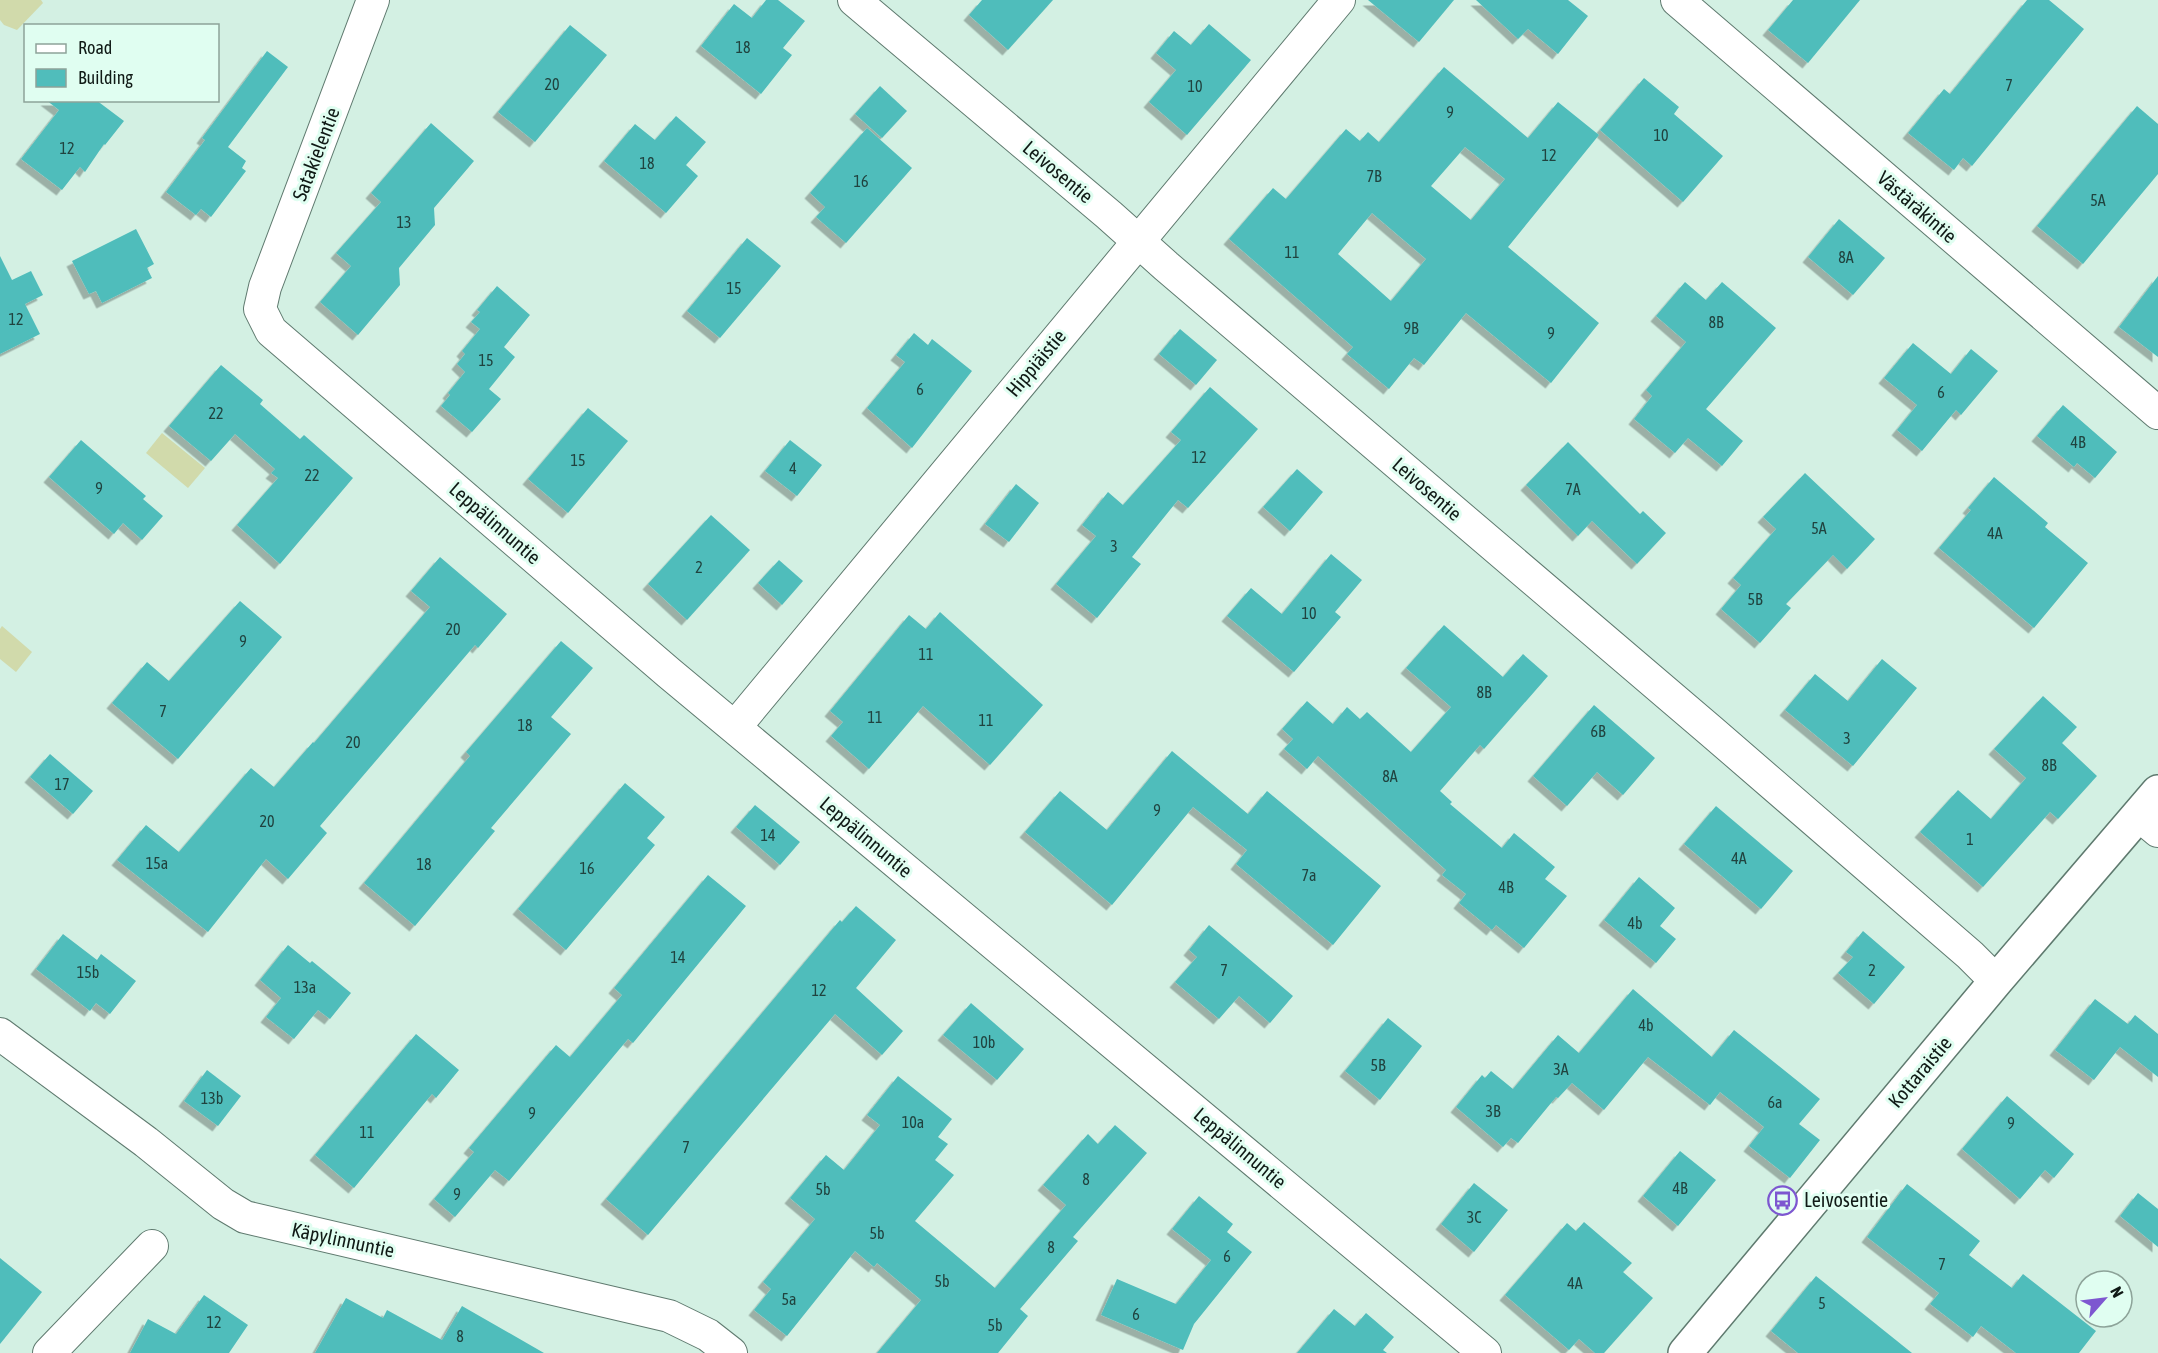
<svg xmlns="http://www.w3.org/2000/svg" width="2158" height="1353" font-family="'Asap Condensed',sans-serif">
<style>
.green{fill:#d1daab}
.building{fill:#50bdbb;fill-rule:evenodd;filter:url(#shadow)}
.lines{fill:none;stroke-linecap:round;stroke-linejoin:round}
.street-casing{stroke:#5f7a6f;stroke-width:34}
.secondary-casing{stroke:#5f7a6f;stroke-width:36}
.street{stroke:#fff;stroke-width:32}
.secondary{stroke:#fff;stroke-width:33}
.labels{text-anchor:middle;stroke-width:6;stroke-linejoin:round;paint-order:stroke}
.number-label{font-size:16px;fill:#20433f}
.street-label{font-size:20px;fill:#101a16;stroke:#e0fef1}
.poi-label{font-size:20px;fill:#101a16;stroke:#e0fef1;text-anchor:start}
</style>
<defs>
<filter id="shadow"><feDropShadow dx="-5.5" dy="5.5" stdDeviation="0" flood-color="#0004"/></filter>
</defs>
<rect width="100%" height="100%" fill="#d3f0e3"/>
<g class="green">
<path d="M0,0h41l2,3 -26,27 -13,-5 -4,-5z"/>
<path d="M162,433l43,35 -17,20 -42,-35z"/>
<path d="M2,626l30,26 -16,20 -16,-13v-30z"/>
</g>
<g class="building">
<path d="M766,0h12l27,21 -22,27 9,7 -31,39 -60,-48 33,-42 18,14z"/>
<path d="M982,0h71l-45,50 -39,-35z"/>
<path d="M1368,0h86l-35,42z"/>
<path d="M1476,0h92l20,16 -30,38 -30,-25 -10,10z"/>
<path d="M1793,0h67l-52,63 -40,-33z"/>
<path d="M2027,0h22l35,29 -112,137 -9,-8 -9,12 -46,-37 36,-44 6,5z"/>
<path d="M1209,24l42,36 -64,75 -38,-33 27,-32 -20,-17 18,-22 17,14z"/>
<path d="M570,25l37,30 -72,87 -37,-30z"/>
<path d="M267,51l21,16 -60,80 18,14 -4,7 4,3 -35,46 -10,-8 -5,6 -30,-23 39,-52 -3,-2z"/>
<path d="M1444,67l84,71 30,-36 41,33 -91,112 91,76 -48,60 -85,-70 -42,52 -10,-7 -25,31 -42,-35 6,-7 -124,-108 44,-51 13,11 60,-70 14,12 8,-9 11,10zM1465,147l40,32 -34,41 -40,-34zM1372,213l54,46 -35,42 -53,-47z"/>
<path d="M1644,78l35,29 -5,7 49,42 -40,46 -83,-72z"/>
<path d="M880,86l27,25 -25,27 -27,-24z"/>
<path d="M46,100h50l28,21 -19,24 -1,-1 -19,28 -5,-5 -18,23 -41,-31 38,-49z"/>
<path d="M2137,106l21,18v50l-75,90 -46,-38z"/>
<path d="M676,116l30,26 -20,23 12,11 -32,37 -62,-52 31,-37 20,16z"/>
<path d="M431,123l43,38 -40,47 1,17 -36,43 1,17 -42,50 -38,-33 31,-36 -15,-13 45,-51 -10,-9z"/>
<path d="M867,128l45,40 -66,75 -30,-26 9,-10 -15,-14z"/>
<path d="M1839,219l46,39 -32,37 -45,-38z"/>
<path d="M136,229l18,35 -7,4 5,10 -50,25 -6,-12 -7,3 -17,-33z"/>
<path d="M747,238l34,28 -61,72 -33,-27z"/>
<path d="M0,256l12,24 19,-9 12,24 -18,9 15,30 -40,20z"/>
<path d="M2158,276v81l-39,-30z"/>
<path d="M1685,282l21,18 16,-18 54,46 -70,81 37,32 -21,25 -34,-28 -13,15 -41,-34 18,-23 -6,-6 40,-48 -30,-26z"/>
<path d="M497,286l33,29 -26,32 11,10 -26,32 12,10 -29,33 -31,-26 9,-11 -2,-2 17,-21 -8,-8 8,-10 -3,-3 18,-22 -9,-7 9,-10 -3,-2z"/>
<path d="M1180,329l37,31 -21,25 -37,-31z"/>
<path d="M914,333l14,12 4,-6 40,32 -60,77 -45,-40 38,-46 -9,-7z"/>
<path d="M1913,343l38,31 20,-25 27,22 -37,44 -5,-5 -34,41 -25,-21 20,-25 -33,-27z"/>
<path d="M221,365l42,35 -3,4 40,35 4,-4 49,43 -73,86 -43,-39 41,-47 -7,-5 4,-4 -40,-35 -24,27 -42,-35z"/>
<path d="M1210,387l48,42 -70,79 -10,-8 -46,57 9,7 -44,54 -41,-34 40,-48 -14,-11 26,-33 15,13 58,-65 -10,-8z"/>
<path d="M2063,405l54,47 -22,26 -18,-15 -3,4 -37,-31z"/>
<path d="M588,408l40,33 -60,72 -40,-34z"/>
<path d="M81,440l65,56 -3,3 20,17 -21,24 -19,-17 -9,11 -65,-57z"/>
<path d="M790,440l32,25 -25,31 -32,-25z"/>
<path d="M1568,442l72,72 3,-3 23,22 -29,31 -45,-43 -14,15 -52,-51z"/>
<path d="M1297,469l26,23 -33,39 -27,-24z"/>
<path d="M1805,473l70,66 -28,30 -14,-14 -47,49 5,4 -31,35 -39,-34 20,-24 -8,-7 43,-49 -13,-12z"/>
<path d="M1994,477l54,46 -3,4 43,36 -54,65 -95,-80 32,-38 -3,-2z"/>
<path d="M1016,484l23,19 -30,39 -24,-18z"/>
<path d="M711,515l39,35 -63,70 -39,-36z"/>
<path d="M1331,554l31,26 -27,32 6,5 -47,55 -67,-56 24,-28 31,26z"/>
<path d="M440,557l67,57 -29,34 -3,-3 -155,181 7,7 -39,46 -22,-20 -58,73 -91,-72 29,-35 33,27 72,-84 23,19 39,-45 1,1 116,-136 -19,-16z"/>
<path d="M779,560l24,21 -21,24 -24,-22z"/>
<path d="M240,601l42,36 -104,122 -66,-56 35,-41 22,19z"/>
<path d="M940,612l103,93 -53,60 -67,-59 -54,63 -38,-33 12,-14 -13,-11 79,-96 17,14z"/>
<path d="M1444,625l59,52 20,-23 25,22 -64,73 -4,-4 -40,46 12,11 -2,2 52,44 12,-15 41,34 -10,12 22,17 -43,52 -28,-23 -4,5 -33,-27 7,-9 -24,-19 4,-5 -128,-114 -11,13 -23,-20 9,-10 -11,-10 25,-28 26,23 14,-17 13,12 7,-7 44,40 40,-45 -45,-39z"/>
<path d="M561,641l32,27 -42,49 20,17 -80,94 4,3 -80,95 -51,-43 106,-127 -4,-4z"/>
<path d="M1882,659l35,29 -64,78 -68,-56 30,-36 33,27z"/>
<path d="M2043,696l34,31 -15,16 35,33 -39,43 -8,-7 -67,75 -63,-55 38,-42 33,29 35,-41 -32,-29z"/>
<path d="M1594,705l61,53 -32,37 -26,-23 -30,34 -34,-30z"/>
<path d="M1172,751l76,63 19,-23 114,95 -48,59 -97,-81 11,-14 -54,-43 -81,98 -87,-73 35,-41 47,39z"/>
<path d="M50,754l43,37 -20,23 -43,-37z"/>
<path d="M625,783l40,34 -18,21 8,7 -89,105 -48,-41z"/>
<path d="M755,805l45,37 -20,23 -44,-38z"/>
<path d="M1716,806l77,65 -32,38 -77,-65z"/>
<path d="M708,875l38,31 -113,137 -5,-4 -119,142 -14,-11 -40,47 -21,-18 40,-47 -5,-4 87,-103 14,12 52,-62 -8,-7z"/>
<path d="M1639,877l36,31 -15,18 16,13 -20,24 -52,-43z"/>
<path d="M856,906l40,34 -40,48 47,43 -21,24 -47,-41 -187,221 -42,-36 234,-279 2,2z"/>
<path d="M1209,925l84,71 -23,27 -31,-27 -20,23 -44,-37 22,-25 -8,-7z"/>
<path d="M1863,931l42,36 -31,37 -36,-31 15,-16 -7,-5z"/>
<path d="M63,934l34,26 4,-6 35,27 -26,33 -14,-11 -6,8 -54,-42z"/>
<path d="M288,945l22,18 2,-2 39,32 -21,26 -12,-9 -24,29 -28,-22 15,-19 -21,-18z"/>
<path d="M1633,989l79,68 22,-27 86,69 -21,25 21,16 -30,38 -41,-32 15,-19 -44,-35 -10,13 -62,-48 -44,53 -32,-27 -14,15 -2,-1 -38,46 -7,-5 -8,9 -47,-40 26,-32 3,3 6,-7 22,18 45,-54 21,18z"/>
<path d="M2095,999l33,25 7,-9 23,19v43l-38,-30 -26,33 -39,-30z"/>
<path d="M971,1003l53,46 -27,31 -54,-45z"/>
<path d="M1388,1018l34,28 -42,54 -35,-29z"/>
<path d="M416,1034l43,36 -23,28 -4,-4 -78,94 -39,-33z"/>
<path d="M207,1070l34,26 -23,30 -34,-25z"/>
<path d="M898,1076l54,43 -14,18 10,7 -13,16 19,15 -39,46 80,67 71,-83 -23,-20 45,-51 10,10 17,-19 32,28 -74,84 5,4 -58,68 8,7 -30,37h-121l44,-53 -44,-37 -3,4 -19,-16 -68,85 -33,-26 17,-21 -8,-7 52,-63 -25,-21 36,-43 18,15 36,-45 -13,-10z"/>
<path d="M2007,1096l67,58 -20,24 -9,-8 -25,29 -58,-50z"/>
<path d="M1680,1151l36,29 -38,46 -35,-30z"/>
<path d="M1474,1183l34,27 -34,42 -33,-28z"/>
<path d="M1907,1184l73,57 -11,14 43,33 11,-14 73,57 -17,22h-63l-35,-27 -8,11 -43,-33 9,-11 -72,-56z"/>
<path d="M2138,1193l20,16v38l-38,-31z"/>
<path d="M1199,1196l34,28 -6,8 25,20 -58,72 -11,26 -82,-35 16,-36 59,25 35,-44 -39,-31z"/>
<path d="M1584,1222l48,41 -9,9 30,26 -49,55h-9l-16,-14 -10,11 -64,-55 62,-72 9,8z"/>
<path d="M0,1258l42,34 -42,52z"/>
<path d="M1816,1276l96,77h-114l-27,-22z"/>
<path d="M204,1295l44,30 -19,28h-99l18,-34 28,15z"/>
<path d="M346,1298l37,20 4,-8 55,30 20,-34 82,47h-229z"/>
<path d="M1334,1309l21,17 11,-13 28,24 -11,13 4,3h-90z"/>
</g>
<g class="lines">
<defs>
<g id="street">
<path d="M373,0l-108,287 -5,22 11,22 398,342 816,680"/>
<path d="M854,0l255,215 57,51 545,465 259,224 26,26"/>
<path d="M1677,0l481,413"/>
<path d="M735,727l604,-727"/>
<path d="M2139,815l19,16"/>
<path d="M0,1034l146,108 77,62 22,13 424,99 39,19 23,18"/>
<path d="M49,1353l103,-107"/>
</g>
<path id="secondary" d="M1685,1353l311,-372 162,-189"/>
</defs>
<use href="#street" class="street-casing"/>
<use href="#secondary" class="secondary-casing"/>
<use href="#street" class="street"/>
<use href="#secondary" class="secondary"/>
</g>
<defs>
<symbol id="bus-ring" viewBox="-11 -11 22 22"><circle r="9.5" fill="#e0fef1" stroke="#7d57d0" stroke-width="1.5"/><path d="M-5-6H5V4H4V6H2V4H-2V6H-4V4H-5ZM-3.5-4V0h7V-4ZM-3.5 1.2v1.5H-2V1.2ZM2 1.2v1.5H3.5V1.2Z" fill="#7d57d0"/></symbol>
</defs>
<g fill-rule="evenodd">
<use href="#bus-ring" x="1766" y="1184" width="33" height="33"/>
</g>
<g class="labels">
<g class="number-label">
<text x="743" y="53">18</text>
<text x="552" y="90">20</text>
<text x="2009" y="91">7</text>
<text x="1195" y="92">10</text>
<text x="1450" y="118">9</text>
<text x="1661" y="141">10</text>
<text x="67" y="154">12</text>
<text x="1549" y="161">12</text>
<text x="647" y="169">18</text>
<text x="1374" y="182">7B</text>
<text x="861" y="187">16</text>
<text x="2098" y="206">5A</text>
<text x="404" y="228">13</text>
<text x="1292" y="258">11</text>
<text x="1846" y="263">8A</text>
<text x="734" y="294">15</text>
<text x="16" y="325">12</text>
<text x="1716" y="328">8B</text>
<text x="1411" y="334">9B</text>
<text x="1551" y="339">9</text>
<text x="486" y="366">15</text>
<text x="920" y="395">6</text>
<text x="1941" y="398">6</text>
<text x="216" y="419">22</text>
<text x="2078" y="448">4B</text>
<text x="1199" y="463">12</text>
<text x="578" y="466">15</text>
<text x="793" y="474">4</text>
<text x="312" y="481">22</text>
<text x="99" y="494">9</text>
<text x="1573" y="495">7A</text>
<text x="1819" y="534">5A</text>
<text x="1995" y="539">4A</text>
<text x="1114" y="552">3</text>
<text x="699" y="573">2</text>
<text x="1755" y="605">5B</text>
<text x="1309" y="619">10</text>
<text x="453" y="635">20</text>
<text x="243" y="647">9</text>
<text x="926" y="660">11</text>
<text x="1484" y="698">8B</text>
<text x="163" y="717">7</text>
<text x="875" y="723">11</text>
<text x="986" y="726">11</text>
<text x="525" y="731">18</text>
<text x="1598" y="737">6B</text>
<text x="1847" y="744">3</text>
<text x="353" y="748">20</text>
<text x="2049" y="771">8B</text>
<text x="1390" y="782">8A</text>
<text x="62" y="790">17</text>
<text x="1157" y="816">9</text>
<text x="267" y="827">20</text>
<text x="768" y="841">14</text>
<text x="1970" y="845">1</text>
<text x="1739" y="864">4A</text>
<text x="157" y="869">15a</text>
<text x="424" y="870">18</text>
<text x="587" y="874">16</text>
<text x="1309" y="881">7a</text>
<text x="1506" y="893">4B</text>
<text x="1635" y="929">4b</text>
<text x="678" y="963">14</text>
<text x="1224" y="976">7</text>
<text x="1872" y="976">2</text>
<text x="88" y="978">15b</text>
<text x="305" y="993">13a</text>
<text x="819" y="996">12</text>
<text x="1646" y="1031">4b</text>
<text x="984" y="1048">10b</text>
<text x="1378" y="1071">5B</text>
<text x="1561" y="1075">3A</text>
<text x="212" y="1104">13b</text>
<text x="1775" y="1108">6a</text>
<text x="1493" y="1117">3B</text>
<text x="532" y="1119">9</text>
<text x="913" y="1128">10a</text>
<text x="2011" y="1129">9</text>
<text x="367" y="1138">11</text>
<text x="686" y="1153">7</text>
<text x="1086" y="1185">8</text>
<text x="1680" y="1194">4B</text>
<text x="823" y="1195">5b</text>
<text x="457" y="1200">9</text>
<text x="1474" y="1223">3C</text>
<text x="877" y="1239">5b</text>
<text x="1051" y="1253">8</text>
<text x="1227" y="1262">6</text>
<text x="1942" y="1270">7</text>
<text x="942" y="1287">5b</text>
<text x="1575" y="1289">4A</text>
<text x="789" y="1305">5a</text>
<text x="1822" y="1309">5</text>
<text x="1136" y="1320">6</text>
<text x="214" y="1328">12</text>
<text x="995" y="1331">5b</text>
<text x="460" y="1342">8</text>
</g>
<g class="street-label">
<text transform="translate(316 154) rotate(-69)" y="7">Satakielentie</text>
<text transform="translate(1058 172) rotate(40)" y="7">Leivosentie</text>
<text transform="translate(1917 207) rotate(41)" y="7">Västäräkintie</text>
<text transform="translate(1036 363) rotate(-50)" y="7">Hippiäistie</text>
<text transform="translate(1427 489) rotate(41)" y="7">Leivosentie</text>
<text transform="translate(495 523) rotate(41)" y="7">Leppälinnuntie</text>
<text transform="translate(866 837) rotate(40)" y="7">Leppälinnuntie</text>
<text transform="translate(1920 1072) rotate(-50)" y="7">Kottaraistie</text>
<text transform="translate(1240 1148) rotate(40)" y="7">Leppälinnuntie</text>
<text transform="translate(343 1240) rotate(12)" y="7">Käpylinnuntie</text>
</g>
<g class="poi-label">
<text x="1804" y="1207">Leivosentie</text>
</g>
</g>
<rect x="24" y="24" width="195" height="78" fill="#e0fef1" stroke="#8da399" stroke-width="1.5"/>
<rect x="36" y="44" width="30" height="9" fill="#ffffff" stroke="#8da399" stroke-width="1.5"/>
<text x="78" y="54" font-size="18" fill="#101a16">Road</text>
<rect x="36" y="69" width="30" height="18" fill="#50bdbb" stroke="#8da399" stroke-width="1.5"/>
<text x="78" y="84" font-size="18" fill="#101a16">Building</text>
<g transform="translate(2104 1299) rotate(62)"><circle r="28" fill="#e0fef1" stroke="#8da399" stroke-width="1.5"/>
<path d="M0-4.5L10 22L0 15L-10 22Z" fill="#7d57d0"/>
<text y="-9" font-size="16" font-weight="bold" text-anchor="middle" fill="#101a16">N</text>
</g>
</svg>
